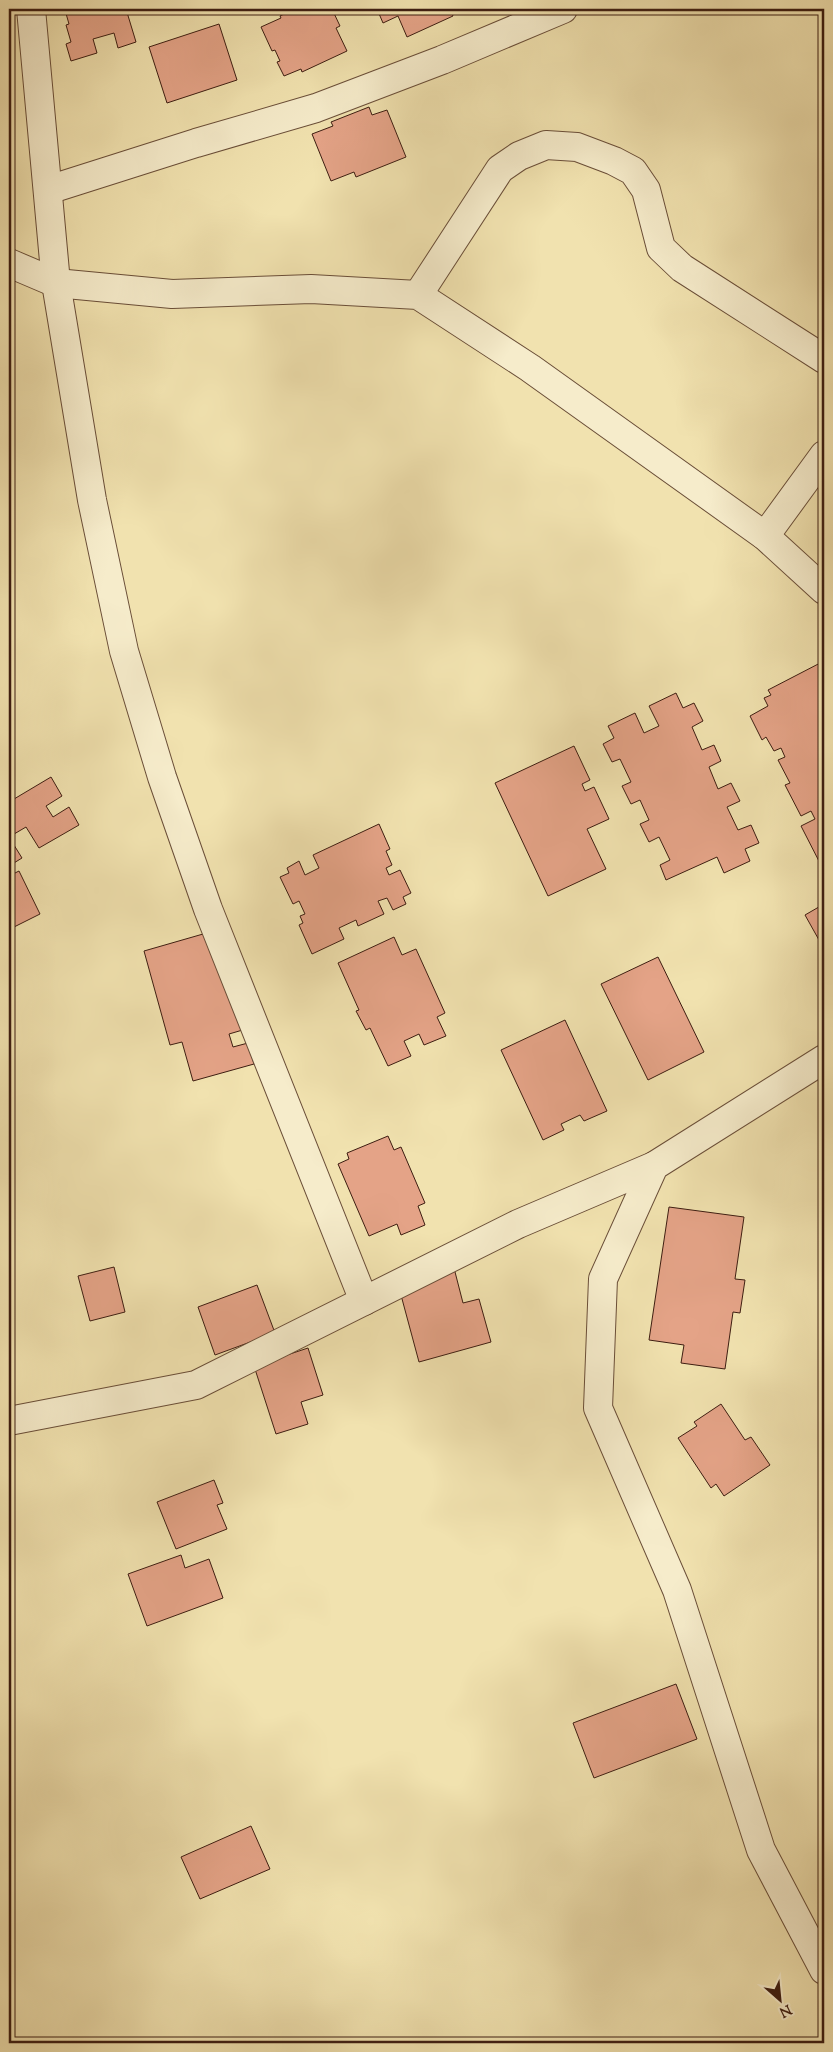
<svg xmlns="http://www.w3.org/2000/svg" width="833" height="2052" font-family="'Sorts Mill Goudy',serif">
<style>
.building{fill:#e4a387;stroke:#3d1d11}
.lines{fill:none;stroke-linecap:round;stroke-linejoin:round}
.street-casing{stroke:#6a4e38;stroke-width:30}
.street{stroke:#f6eccb;stroke-width:28}
</style>
<rect width="100%" height="100%" fill="#f1e2af"/>
<filter id="stains"><feTurbulence type="fractalNoise" baseFrequency=".004" numOctaves="4"/><feColorMatrix values="0 0 0 0 .2 0 0 0 0 .09 0 0 0 0 .02 0 0 0 .5 -.17"/></filter>
<radialGradient id="worn" r=".72"><stop offset=".6" stop-color="#630" stop-opacity="0"/><stop offset="1" stop-color="#630" stop-opacity=".3"/></radialGradient>
<g class="building">
<path d="M67,9h59l10,33 -18,6 -4,-15 -21,6 4,14 -26,8 -5,-17 5,-2 -5,-17 3,-1 -4,-14z"/>
<path d="M294,9h38l8,17 -4,2 11,23 -45,21 -1,-3 -17,7 -7,-14 3,-1 -5,-11 -3,1 -11,-24 20,-9 -1,-2z"/>
<path d="M377,9h73l3,7 -46,21 -9,-21 -15,7z"/>
<path d="M219,24l18,56 -70,23 -18,-56z"/>
<path d="M369,107l3,8 15,-5 19,47 -50,20 -2,-5 -23,9 -19,-47 21,-8 -2,-4z"/>
<path d="M824,661v208h-1l-22,-43 14,-7 -4,-8 -10,5 -16,-31 5,-2 -12,-23 7,-3 -4,-9 -7,3 -8,-14 -4,3 -12,-24 18,-10 -4,-8 7,-3 -3,-5z"/>
<path d="M676,693l7,15 11,-5 9,18 -11,6 10,23 12,-5 7,16 -12,6 9,22 13,-6 9,18 -13,6 11,23 13,-5 8,18 -14,6 5,12 -26,12 -7,-16 -51,23 -6,-15 10,-5 -11,-23 -10,5 -9,-18 9,-4 -9,-20 -9,4 -9,-18 9,-4 -11,-23 -8,3 -9,-18 11,-6 -6,-12 27,-13 9,20 15,-7 -10,-20z"/>
<path d="M574,746l16,34 -8,4 3,7 9,-4 15,32 -22,10 19,40 -58,27 -53,-113z"/>
<path d="M51,777l11,19 -16,10 7,11 16,-10 10,18 -40,23 -13,-21 -17,10 13,21 -13,8v-49l4,-2 -4,-7v-6z"/>
<path d="M379,824l11,25 -4,2 6,14 -6,3 3,7 11,-5 11,23 -8,4 3,7 -13,6 -6,-12 -9,3 6,13 -26,12 -2,-6 -17,8 5,11 -32,15 -13,-29 4,-2 -3,-7 5,-2 -6,-13 -6,3 -13,-27 9,-4 -2,-5 12,-7 6,14 14,-7 -6,-13z"/>
<path d="M19,871l21,43 -30,15 -1,-53z"/>
<path d="M824,904v33l-5,3 -14,-25z"/>
<path d="M210,932l36,97 -17,5 4,13 15,-4 6,21 -61,17 -11,-39 -12,3 -26,-94z"/>
<path d="M394,937l8,18 14,-6 29,64 -8,4 9,19 -22,9 -5,-11 -15,7 7,15 -23,10 -18,-38 -4,2 -10,-19 3,-1 -21,-47z"/>
<path d="M658,957l46,95 -56,28 -47,-96z"/>
<path d="M565,1020l42,91 -23,10 -4,-6 -19,9 3,6 -21,10 -42,-90z"/>
<path d="M388,1136l6,14 7,-3 24,56 -7,3 7,19 -24,10 -4,-11 -28,12 -31,-72 11,-5 -2,-6z"/>
<path d="M669,1207l75,10 -9,62 10,1 -5,33 -7,-1 -8,57 -44,-6 3,-18 -35,-5z"/>
<path d="M114,1267l11,45 -35,9 -12,-45z"/>
<path d="M454,1268l9,35 16,-4 12,43 -72,20 -21,-78z"/>
<path d="M257,1285l18,48 -60,22 -17,-48z"/>
<path d="M308,1348l15,47 -22,7 7,22 -32,10 -22,-68z"/>
<path d="M721,1404l24,36 6,-3 19,28 -46,31 -8,-12 -5,4 -33,-50 19,-12 -3,-4z"/>
<path d="M214,1480l9,23 -6,2 10,24 -51,20 -19,-47z"/>
<path d="M181,1555l4,13 24,-9 14,39 -76,28 -19,-52z"/>
<path d="M676,1684l21,55 -103,39 -21,-55z"/>
<path d="M251,1826l19,43 -70,30 -19,-42z"/>
</g>
<g class="lines">
<defs>
<g id="street">
<path d="M31,9l25,274 36,217 32,151 38,126 46,132 156,392"/>
<path d="M48,190l148,-47 120,-35 126,-48 121,-51"/>
<path d="M9,263l47,20 116,11 139,-5 107,6 112,73 235,168 59,54"/>
<path d="M418,295l82,-126 19,-13 27,-11 31,2 37,14 19,10 13,19 15,58 21,20 142,91"/>
<path d="M765,536l59,-81"/>
<path d="M824,1059l-170,107 -51,113 -5,129 79,182 84,260 63,120"/>
<path d="M9,1421l187,-36 322,-161 136,-58"/>
</g>
</defs>
<use href="#street" class="street-casing"/>
<use href="#street" class="street"/>
</g>
<rect width="833" height="2052" fill="none" stroke="#f1e2af" stroke-width="30"/>
<rect x="10" y="10" width="813" height="2032" fill="none" stroke="#3d1d11" stroke-width="2.5"/>
<rect x="15" y="15" width="803" height="2022" fill="none" stroke="#3d1d11"/>
<g transform="translate(780 2000) rotate(153)" stroke="#f6eccb" stroke-width="4" paint-order="stroke">
<path d="M0-4L9 19L0 12L-9 19Z" fill="#3d1d11"/>
<text y="-8" font-size="14" font-weight="bold" text-anchor="middle" fill="#3d1d11">N</text>
</g>
<rect width="100%" height="100%" filter="url(#stains)"/>
<rect width="100%" height="100%" fill="url(#worn)"/>
</svg>
